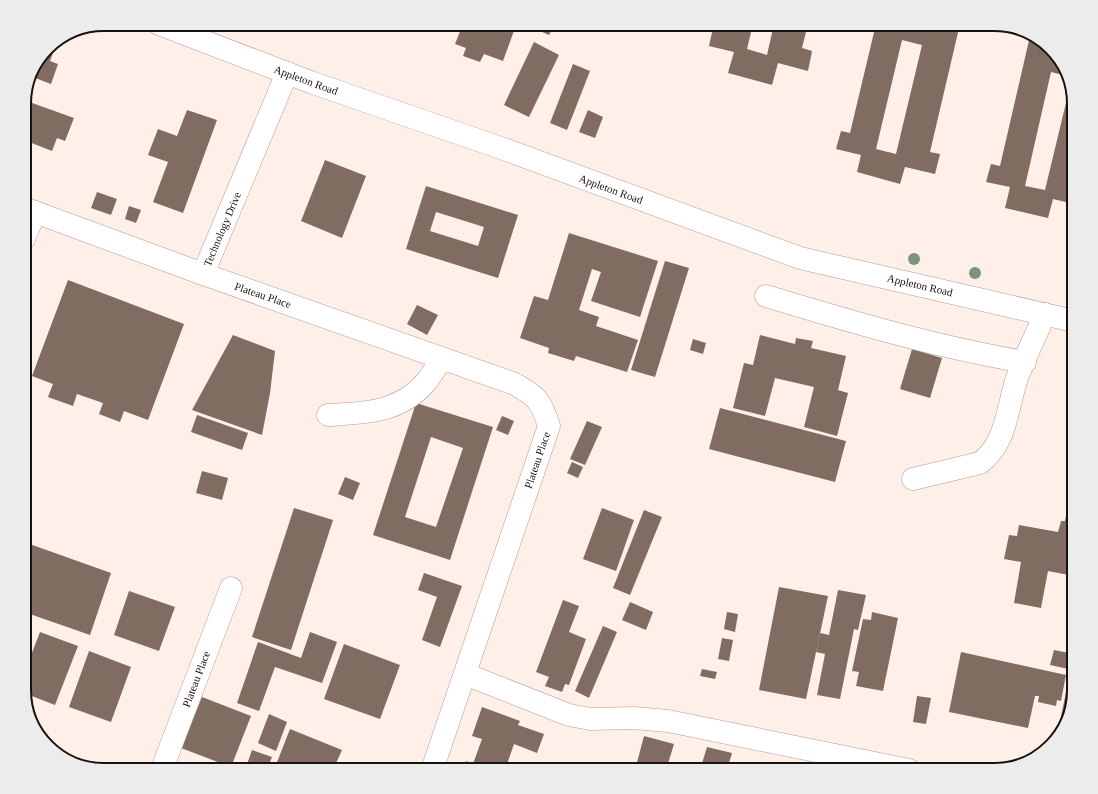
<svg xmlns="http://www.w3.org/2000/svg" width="1098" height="794" font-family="Georgia,serif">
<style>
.building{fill:#816c62;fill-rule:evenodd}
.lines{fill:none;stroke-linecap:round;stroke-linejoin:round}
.minor-casing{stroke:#b39d92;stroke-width:23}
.minor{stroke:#fff;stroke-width:22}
.tree{fill:#7d937c}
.labels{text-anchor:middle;stroke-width:3.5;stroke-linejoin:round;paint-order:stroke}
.street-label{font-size:11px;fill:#19110d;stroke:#fff}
.rim{fill:none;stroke:#19110d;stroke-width:2}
</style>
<rect width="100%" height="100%" fill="#feefe8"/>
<g class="building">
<path d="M463,24h41l11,4 -12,33 -19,-7 -4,8 -17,-6 3,-8 -11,-4z"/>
<path d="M524,24h27l3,1 -5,10z"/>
<path d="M724,24h29l-6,25 20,6 7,-31h34l-6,24 10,3 -4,20 -30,-8 -6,22 -44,-12 6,-21 -25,-6 4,-18 9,2z"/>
<path d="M876,24h84l-30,128 10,2 -5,20 -30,-7 -5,17 -43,-12 4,-17 -25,-6 5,-18 9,2zM902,40l20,5 -26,109 -20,-5z"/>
<path d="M1030,36l12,4 24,29 1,7 -16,-4 -26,114 20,4 25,-104 4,18v100l-21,-5 -5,19 -43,-10 5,-21 -24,-5 5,-18 9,2z"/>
<path d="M534,42l25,13 -30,62 -25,-12z"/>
<path d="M49,47l5,3 -4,11 8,3 -7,20 -21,-8 2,-7z"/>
<path d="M573,64l17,7 -23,59 -17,-7z"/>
<path d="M24,100l50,18 -9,23 -8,-3 -5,13 -28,-11z"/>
<path d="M187,110l30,10 -34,93 -30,-11 15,-40 -20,-7 10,-26 19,7z"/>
<path d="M588,110l15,7 -8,21 -16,-6z"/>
<path d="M325,160l41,16 -24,62 -41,-17z"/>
<path d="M426,186l92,29 -20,63 -92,-29zM436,212l48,15 -6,19 -48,-15z"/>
<path d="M97,192l20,7 -6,16 -20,-7z"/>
<path d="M129,206l12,4 -5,13 -11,-4z"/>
<path d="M569,233l89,28 -18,56 -49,-16 10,-29 -9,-3 -13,41 20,7 -3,9 42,14 -11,32 -51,-16 -2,5 -26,-8 1,-5 -29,-10 14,-42 14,4z"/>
<path d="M665,261l24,7 -34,109 -24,-7z"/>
<path d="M68,280l116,44 -36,96 -24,-9 -4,11 -21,-8 4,-11 -26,-9 -4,12 -25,-9 5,-13 -21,-8z"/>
<path d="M417,305l21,10 -11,20 -20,-11z"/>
<path d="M233,335l42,16 -5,42 -8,42 -70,-25z"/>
<path d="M760,335l35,9 1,-6 17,3 -2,7 35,8 -8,34 10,3 -11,43 -33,-9 10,-40 -39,-9 -10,38 -32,-8 11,-45 9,2z"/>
<path d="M693,339l13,4 -3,11 -13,-4z"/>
<path d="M912,349l30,9 -12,40 -30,-9z"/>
<path d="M416,403l77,24 -43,133 -77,-25zM431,437l32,11 -27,79 -31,-10z"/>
<path d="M720,408l126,33 -11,41 -126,-33z"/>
<path d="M197,415l51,18 -6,17 -51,-18z"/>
<path d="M502,416l12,5 -6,14 -12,-5z"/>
<path d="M587,421l15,6 -17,38 -15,-6z"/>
<path d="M572,462l11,5 -5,11 -11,-5z"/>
<path d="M202,471l26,7 -6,22 -26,-7z"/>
<path d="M345,477l15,6 -7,17 -15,-6z"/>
<path d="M1068,504l6,1v71l-26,-5 -7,37 -27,-5 7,-41 -17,-3 5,-24 8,1 2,-11 39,7 3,-11h4z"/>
<path d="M294,508l39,12 -42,130 -39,-13z"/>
<path d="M602,508l32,12 -18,51 -33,-12z"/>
<path d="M644,510l18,7 -32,78 -17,-7z"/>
<path d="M24,542l87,31 -21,62 -66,-23z"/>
<path d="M424,573l38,13 -22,61 -18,-7 15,-43 -19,-7z"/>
<path d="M779,587l49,9 -22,103 -47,-9z"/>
<path d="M838,590l28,5 -8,35 -4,-1 -14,70 -23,-4 8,-41 -9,-2 4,-19 9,2z"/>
<path d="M129,591l46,16 -16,44 -45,-16z"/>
<path d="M563,600l16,6 -10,26 17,7 -17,46 -4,-1 -3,8 -17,-6 4,-9 -13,-5z"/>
<path d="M630,602l23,10 -7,18 -24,-10z"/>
<path d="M727,612l11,2 -3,18 -11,-3z"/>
<path d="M872,612l26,6 -15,73 -27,-5 3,-14 -7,-1 11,-52 8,1z"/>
<path d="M603,626l14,6 -28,66 -14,-7z"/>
<path d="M40,632l38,14 -23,59 -31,-12v-20z"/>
<path d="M310,632l27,10 -15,41 -47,-16 -16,44 -22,-8 21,-61 43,16z"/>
<path d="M722,638l11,2 -4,21 -11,-2z"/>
<path d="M344,644l56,21 -20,54 -56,-20z"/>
<path d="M1054,650l20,4 -1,16 -23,-5z"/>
<path d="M89,651l42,16 -20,55 -42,-15z"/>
<path d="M961,652l105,23 -5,26 -4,-1 -1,6 -18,-4 1,-6h-4l-7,32 -79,-16z"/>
<path d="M702,669l15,3 -2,7 -15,-3z"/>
<path d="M1070,673l4,1v16l-14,41h-2z"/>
<path d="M917,696l14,2 -5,26 -13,-2z"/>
<path d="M202,697l49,19 -20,51 -50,-19z"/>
<path d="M482,707l38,14 -2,4 26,9 -7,19 -23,-9 -9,26h-43l4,-9 7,3 9,-25 -10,-3z"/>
<path d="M269,714l18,8 -11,29 -18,-8z"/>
<path d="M290,729l52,21 -9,20h-59z"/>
<path d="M644,736l30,8 -8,26h-31z"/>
<path d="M707,747l25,6 -5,17h-27z"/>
<path d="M252,750l20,7 -5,13h-22z"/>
</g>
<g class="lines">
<defs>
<g id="minor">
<path d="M159,24l154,59 188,65 299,110 274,63"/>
<path d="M24,208l179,66 84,-201"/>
<path d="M24,239l11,-27"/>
<path d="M203,274l312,110c23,14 25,15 34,42l-117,344"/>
<path d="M766,296c86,26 170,51 259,66"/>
<path d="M328,415c37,-2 72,-2 99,-34 5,-7 10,-15 15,-23"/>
<path d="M913,479l67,-16c27,-20 27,-55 37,-85 8,-21 19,-43 28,-64"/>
<path d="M465,674l104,41 21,4 44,-1 34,3 241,49"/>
<path d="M168,770l-3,-9 66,-173"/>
</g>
</defs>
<use href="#minor" class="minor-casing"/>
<use href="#minor" class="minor"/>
</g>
<g class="tree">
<circle cx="914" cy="259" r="6"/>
<circle cx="975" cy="273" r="6"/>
</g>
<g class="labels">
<g class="street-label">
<text transform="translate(306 80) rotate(20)" y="4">Appleton Road</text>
<text transform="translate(611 189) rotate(20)" y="4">Appleton Road</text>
<text transform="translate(222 229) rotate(-67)" y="4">Technology Drive</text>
<text transform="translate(920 285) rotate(13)" y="4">Appleton Road</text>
<text transform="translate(263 295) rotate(19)" y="4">Plateau Place</text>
<text transform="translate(537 460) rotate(-71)" y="4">Plateau Place</text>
<text transform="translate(196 679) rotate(-69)" y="4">Plateau Place</text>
</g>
</g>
<path d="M0 0H1098V794H0ZM104 31H994A73 73 0 0 1 1067 104V690A73 73 0 0 1 994 763H104A73 73 0 0 1 31 690V104A73 73 0 0 1 104 31Z" fill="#edecec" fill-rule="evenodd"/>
<path class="rim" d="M104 31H994A73 73 0 0 1 1067 104V690A73 73 0 0 1 994 763H104A73 73 0 0 1 31 690V104A73 73 0 0 1 104 31Z"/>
</svg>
